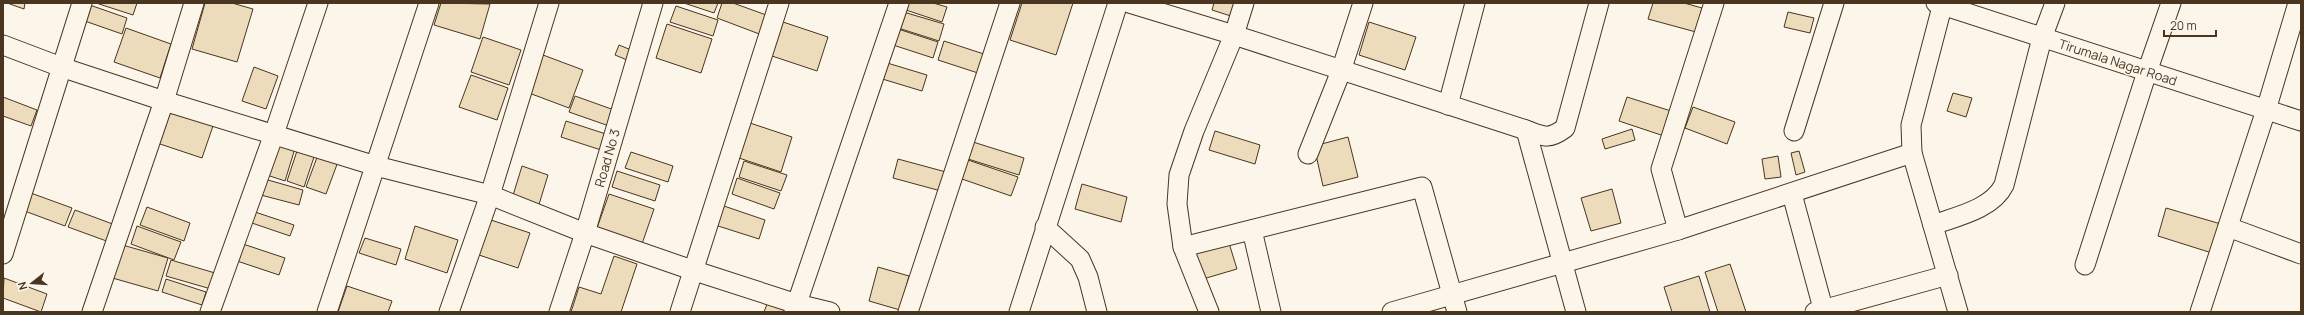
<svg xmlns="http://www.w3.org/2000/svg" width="2304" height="315" font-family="Manrope,sans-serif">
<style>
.building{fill:#ecdcbc;stroke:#4a3520}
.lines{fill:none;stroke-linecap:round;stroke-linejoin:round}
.minor-casing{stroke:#4a3520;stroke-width:21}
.minor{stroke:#fbf6e9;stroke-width:19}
.labels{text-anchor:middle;stroke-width:3;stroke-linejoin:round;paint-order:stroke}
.street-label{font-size:13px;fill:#4a3520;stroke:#fbf6e9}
</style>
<rect width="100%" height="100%" fill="#fbf6e9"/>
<g class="building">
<path d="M7,3h18l-1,6z"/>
<path d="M84,3l43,15 -5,16 -43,-15z"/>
<path d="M96,3h41l-4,12z"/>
<path d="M205,3h27l21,6 -16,53 -45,-13z"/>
<path d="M441,3l49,1 -10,35 -46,-14z"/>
<path d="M684,3h34l-4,10z"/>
<path d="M722,3h11l36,13 -7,19 -45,-17z"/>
<path d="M901,3h32l14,4 -5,15 -42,-14z"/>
<path d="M1022,3h51l-17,52 -46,-15z"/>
<path d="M1214,3h25l-5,14 -22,-7z"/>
<path d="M1653,3h31l18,5 -6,24 -48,-13z"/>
<path d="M676,6l42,14 -5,16 -43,-14z"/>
<path d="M900,11l44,13 -5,17 -44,-14z"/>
<path d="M1788,12l26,6 -4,15 -26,-6z"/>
<path d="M783,22l45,15 -11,34 -45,-15z"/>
<path d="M1369,22l47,15 -11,33 -46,-15z"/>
<path d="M667,24l45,15 -11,34 -45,-15z"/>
<path d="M126,28l45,16 -11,34 -46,-16z"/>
<path d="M895,28l43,14 -5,16 -43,-14z"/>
<path d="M483,37l38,13 -12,35 -38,-13z"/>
<path d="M944,41l43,14 -6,19 -43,-14z"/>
<path d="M619,45l17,7 -4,10 -17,-7z"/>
<path d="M543,55l40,15 -14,38 -40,-15z"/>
<path d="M884,62l43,13 -5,16 -43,-13z"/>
<path d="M254,67l24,9 -12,33 -24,-8z"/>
<path d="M471,75l37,13 -11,32 -38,-13z"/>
<path d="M1953,93l19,5 -6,19 -19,-6z"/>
<path d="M575,96l42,15 -5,16 -43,-15z"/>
<path d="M3,97l34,13 -6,16 -28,-10z"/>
<path d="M1627,97l44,14 -7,25 -45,-15z"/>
<path d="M1693,107l42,15 -8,22 -42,-16z"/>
<path d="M169,108l45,15 -12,35 -45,-15z"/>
<path d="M566,121l43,14 -5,16 -43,-14z"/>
<path d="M747,122l45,15 -11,35 -45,-15z"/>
<path d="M1632,129l3,11 -30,9 -3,-10z"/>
<path d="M1215,131l45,14 -5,19 -46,-14z"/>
<path d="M1348,137l10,40 -35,9 -9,-40z"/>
<path d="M273,138l23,7 -11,36 -24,-8z"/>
<path d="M973,142l51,16 -5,17 -51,-16z"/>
<path d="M299,145l17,6 -12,36 -17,-6z"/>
<path d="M1799,151l6,21 -9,3 -5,-22z"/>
<path d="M319,152l20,7 -13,35 -20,-7z"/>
<path d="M631,152l42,14 -5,16 -43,-14z"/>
<path d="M1778,156l3,21 -16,2 -3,-20z"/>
<path d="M898,159l48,13 -5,19 -48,-13z"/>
<path d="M968,160l50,17 -7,19 -49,-17z"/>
<path d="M744,161l43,14 -6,16 -42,-14z"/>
<path d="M522,166l26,9 -11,36 -26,-9z"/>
<path d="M617,171l43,14 -5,16 -43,-14z"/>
<path d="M261,178l42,12 -4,15 -42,-11z"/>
<path d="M737,178l43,15 -6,16 -42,-15z"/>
<path d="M1082,184l45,13 -6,25 -46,-13z"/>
<path d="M1612,189l9,34 -30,8 -10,-33z"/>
<path d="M28,192l44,16 -7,18 -43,-16z"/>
<path d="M609,194l45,15 -12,35 -45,-16z"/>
<path d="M721,205l44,15 -6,19 -44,-14z"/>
<path d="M147,207l43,16 -6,18 -44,-16z"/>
<path d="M2166,208l55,16 -9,29 -54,-17z"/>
<path d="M75,210l43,16 -6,17 -44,-16z"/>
<path d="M249,210l45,15 -4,11 -44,-15z"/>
<path d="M485,218l45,15 -12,35 -45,-15z"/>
<path d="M137,226l44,16 -7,18 -43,-16z"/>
<path d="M415,226l43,14 -11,33 -42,-14z"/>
<path d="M365,238l36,11 -5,16 -37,-12z"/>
<path d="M240,243l45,15 -6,17 -45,-15z"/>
<path d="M1229,243l8,26 -34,10 -8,-26z"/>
<path d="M119,244l49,14 -10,33 -49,-14z"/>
<path d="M614,256l23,8 -16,48h-50l8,-25 22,7z"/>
<path d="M171,260l44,13 -4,16 -45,-13z"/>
<path d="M1730,264l16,48h-28l-13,-40z"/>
<path d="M878,267l31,9 -9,34 -31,-9z"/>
<path d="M1699,276l11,36h-38l-8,-25z"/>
<path d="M4,278l43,16 -6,18 -38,-14z"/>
<path d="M166,279l40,13 -4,13 -40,-13z"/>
<path d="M347,286l45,15 -4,11h-50z"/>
<path d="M767,304l20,7v1h-23z"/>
</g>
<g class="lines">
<defs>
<g id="minor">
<path d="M1129,3l105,32 292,95"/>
<path d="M1936,3l365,118"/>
<path d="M1943,3l-32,122 1,28 46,159"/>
<path d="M3,45l58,22 103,34 212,65 114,29 95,38 107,37 105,34 33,8"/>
<path d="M1448,105l27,-102"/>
<path d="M1794,131l40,-128"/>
<path d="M1308,154l33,-83 22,-68"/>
<path d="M1792,194l32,118"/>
<path d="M1933,225c25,-9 59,-16 71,-40l38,-147 13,-35"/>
<path d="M1045,227l35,32 8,18 9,35"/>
<path d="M2228,227l73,27"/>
<path d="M1252,230l19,82"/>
<path d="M1678,230l-17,-61 53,-166"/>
<path d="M1183,247l-6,-43 2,-29 15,-44 40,-96 10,-32"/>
<path d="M3,254l79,-251"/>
<path d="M2085,265l62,-193 24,-69"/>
<path d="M92,312l72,-211 30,-98"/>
<path d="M210,312l64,-178 44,-131"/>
<path d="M327,312l102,-309"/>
<path d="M449,312l41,-117 59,-192"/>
<path d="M559,312l26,-79 68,-230"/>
<path d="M680,312l99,-309"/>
<path d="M794,312l105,-309"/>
<path d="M908,312l102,-309"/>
<path d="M1019,312l99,-309"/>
<path d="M1209,312l-26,-65 239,-60 35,125"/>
<path d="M1392,312l286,-82 234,-77"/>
<path d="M1576,312l-50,-182c18,7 23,10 39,-2l34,-125"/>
<path d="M1815,312l133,-37"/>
<path d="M2200,312l66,-202 32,-107"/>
</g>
</defs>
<use href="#minor" class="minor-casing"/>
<use href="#minor" class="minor"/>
</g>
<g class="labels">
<g class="street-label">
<text transform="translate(2118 62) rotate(18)" y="5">Tirumala Nagar Road</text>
<text transform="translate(607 158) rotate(-74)" y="5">Road No 3</text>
</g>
</g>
<rect width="2304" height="315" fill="none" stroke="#4a3520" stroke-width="8"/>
<g transform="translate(32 283) rotate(253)" stroke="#fbf6e9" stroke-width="3" paint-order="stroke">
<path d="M0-3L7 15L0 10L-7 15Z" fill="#4a3520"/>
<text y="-6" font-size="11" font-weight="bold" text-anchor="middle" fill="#4a3520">N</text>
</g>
<path d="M2164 30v6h52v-6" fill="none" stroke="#4a3520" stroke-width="2"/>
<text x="2170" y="30" font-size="12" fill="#4a3520" stroke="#fbf6e9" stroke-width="3" paint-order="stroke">20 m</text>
</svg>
